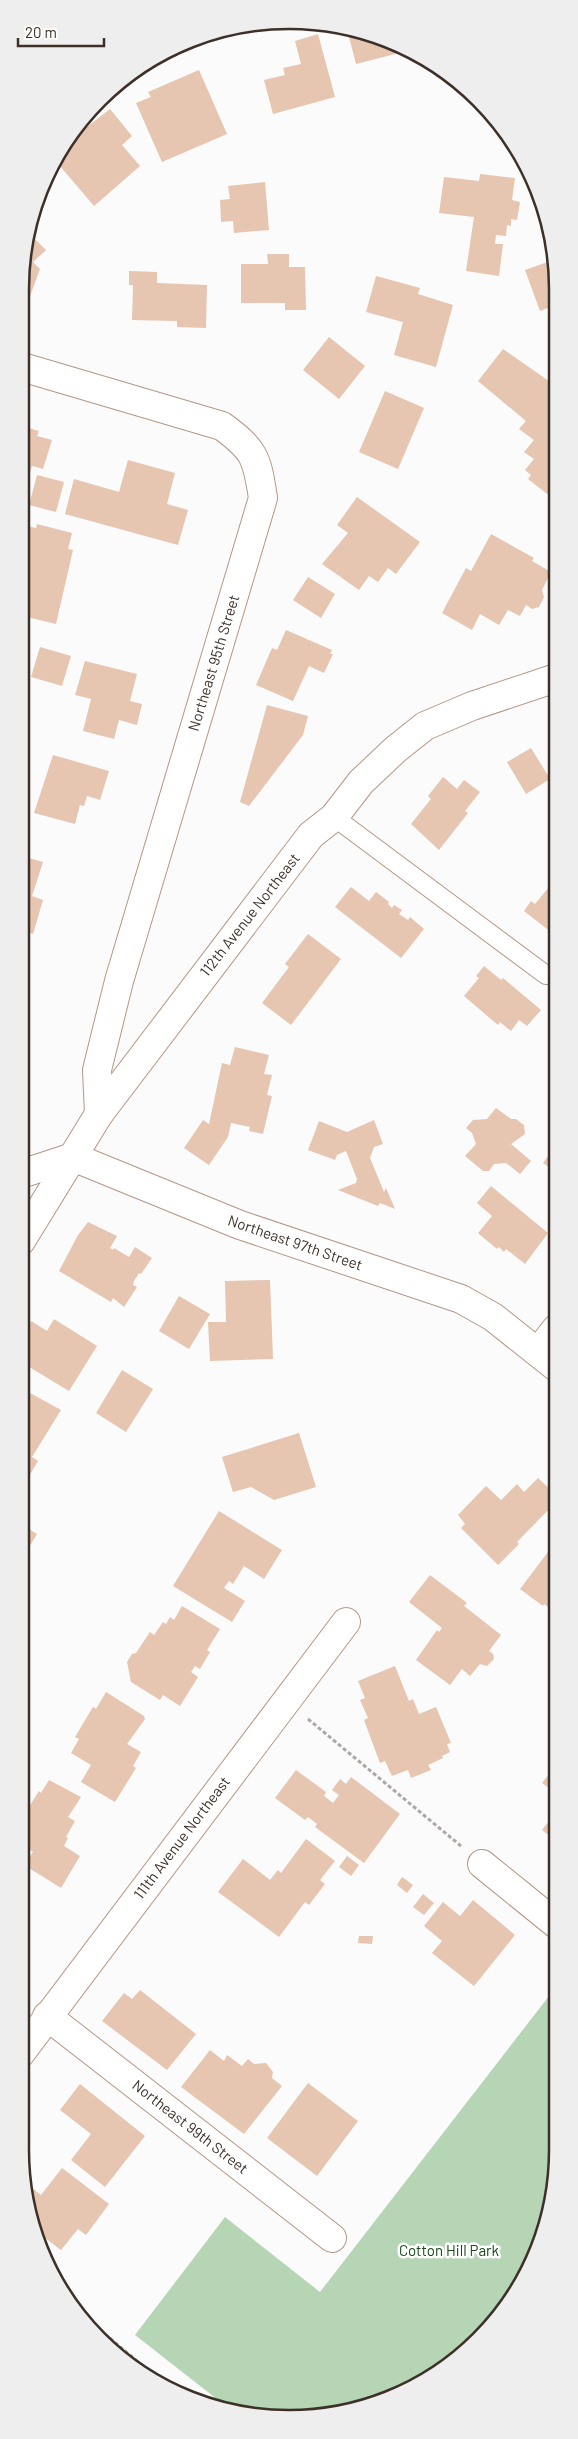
<svg xmlns="http://www.w3.org/2000/svg" width="578" height="2439" font-family="Barlow,sans-serif">
<style>
.green{fill:#b5d5b4}
.building{fill:#e6c5b1}
.lines{fill:none;stroke-linecap:round;stroke-linejoin:round}
.lane-casing{stroke:#b69683;stroke-width:20}
.street-casing{stroke:#b69683;stroke-width:30}
.secondary-casing{stroke:#b69683;stroke-width:30}
.path{stroke:#ada8a5;stroke-width:3;stroke-dasharray:4 2.5;stroke-linecap:butt}
.lane{stroke:#fff;stroke-width:18}
.street{stroke:#fff;stroke-width:28}
.secondary{stroke:#fff;stroke-width:28}
.labels{text-anchor:middle;stroke-width:5;stroke-linejoin:round;paint-order:stroke}
.street-label{font-size:15px;fill:#3d3028;stroke:#fff}
.park-label{font-size:15px;fill:#124a18;stroke:#fff}
.rim{fill:none;stroke:#3d3028;stroke-width:2.5}
</style>
<rect width="100%" height="100%" fill="#fbfbfb"/>
<path class="green" d="M556,1987v198l-34,99 -69,79 -94,47 -88,8 -44,-11 -92,-72 90,-118 95,75z"/>
<g class="building">
<path d="M347,29l61,19 3,2 -55,14z"/>
<path d="M318,34l17,63 -62,17 -9,-34 21,-5 -2,-7 18,-4 -6,-23z"/>
<path d="M199,70l28,64 -65,28 -26,-59 15,-6 -3,-5z"/>
<path d="M110,109l22,27 -10,9 18,21 -46,40 -40,-47 2,-5 20,-23 2,3z"/>
<path d="M480,174l35,4 -3,22 8,2 -3,18 -6,-1v7l-4,-1 -1,11 -10,-1 -1,9h8l-4,32 -33,-5 8,-54 -35,-4 5,-36 35,4z"/>
<path d="M265,182l4,48 -35,3 -1,-12 -12,1 -1,-22 10,-1 -2,-13z"/>
<path d="M29,233l17,17 -13,12 7,7 -11,30 -7,-2v-43z"/>
<path d="M267,254h22v13h16l1,43h-21v-7h-44v-39h27z"/>
<path d="M556,259v46l-16,6 -15,-41z"/>
<path d="M129,271l28,1v11l50,2 -1,43 -29,-1v-6l-45,-1 1,-35h-4z"/>
<path d="M376,276l44,12 -2,6 35,11 -17,62 -42,-12 9,-33 -37,-10z"/>
<path d="M329,337l36,29 -26,33 -36,-29z"/>
<path d="M503,349l53,37v105l-5,6 -23,-18 3,-4 -6,-5 9,-11 -10,-7 10,-12 -15,-11 7,-8 -48,-40z"/>
<path d="M385,391l39,17 -26,61 -39,-17z"/>
<path d="M29,428l10,3 -2,5 15,4 -9,29 -11,-3 -4,13 -6,-2v-44l5,1z"/>
<path d="M128,460l47,13 -8,31 21,6 -10,35 -113,-31 9,-35 45,13z"/>
<path d="M37,475l27,7 -8,30 -27,-7z"/>
<path d="M357,497l63,45 -24,32 -8,-6 -10,14 -9,-6 -10,14 -37,-26 26,-31 -11,-8z"/>
<path d="M37,524l35,9 -4,16 5,1 -17,74 -33,-8 3,-13 -4,-1v-77l14,3z"/>
<path d="M491,534l43,24 -2,3 19,11 -9,18 2,7 -5,10 -7,2 -6,-4 -6,11 -12,-6 -9,15 -19,-11 -8,16 -30,-17 24,-45 5,3z"/>
<path d="M308,577l27,17 -14,24 -28,-18z"/>
<path d="M286,630l46,20 -2,4h3l-9,19 -15,-7 -16,35 -37,-16 16,-37 5,2z"/>
<path d="M40,647l31,9 -9,30 -31,-9z"/>
<path d="M85,661l52,13 -7,27 12,3 -5,21 -18,-5 -5,19 -31,-8 8,-32 -16,-4z"/>
<path d="M267,705l41,11 -5,19 -54,71 -9,-4z"/>
<path d="M531,748l19,31 -24,15 -19,-32z"/>
<path d="M53,755l56,16 -9,29 -13,-4 -3,10 -4,-1 -5,19 -41,-11z"/>
<path d="M443,777l14,12 7,-9 16,12 -15,19 3,2 -29,37 -28,-26 20,-25 -3,-3z"/>
<path d="M22,856l21,6 -11,34 11,4 -10,34 -11,-4z"/>
<path d="M351,887l18,14 7,-9 13,10 -1,2 4,4 2,-3 8,5 -3,4 9,6 2,-3 14,12 -23,29 -66,-51z"/>
<path d="M549,887l7,5v44l-32,-25 7,-10 4,3z"/>
<path d="M308,934l33,25 -50,66 -29,-22 27,-36 -4,-3z"/>
<path d="M484,966l17,14 2,-2 38,32 -14,16 -8,-6 -8,11 -11,-9 -2,3 -34,-29 15,-18 -3,-2z"/>
<path d="M235,1047l34,8 -5,19 8,1 -5,20 5,1 -9,38 -14,-3 1,-4 -19,-4 -3,14 -19,28 -25,-17 19,-28 6,4 13,-61 8,2z"/>
<path d="M496,1108l15,11h5l8,6 1,9 -14,10 20,17 -11,13 -14,-11 -12,1 -5,7h-6l-18,-15 11,-12 -4,-11 -6,-5 7,-8 14,-1z"/>
<path d="M374,1120l9,24 -9,3 -4,11 14,34 2,-4 9,21 -15,-6 -2,3 -40,-16 18,-7 1,-4 -11,-28 -9,4 -2,5 -27,-10 11,-29 28,11z"/>
<path d="M556,1145v27l-13,-9z"/>
<path d="M491,1186l57,47 -23,31 -19,-15 -2,3 -5,-5 -2,2 -19,-16 14,-17 -15,-13z"/>
<path d="M88,1222l29,14 -7,12 3,2 1,-2 15,9 6,-10 17,11 -11,16 -2,-1 -5,8 -1,4 4,2 -13,20 -11,-9 -2,4 -52,-31 19,-36z"/>
<path d="M270,1280l3,79 -63,2 -2,-39h18l-1,-41z"/>
<path d="M179,1296l31,18 -21,35 -30,-18z"/>
<path d="M54,1319l43,27 -28,45 -48,-29v-26l10,-15 16,10z"/>
<path d="M122,1370l31,19 -27,43 -30,-19z"/>
<path d="M21,1388l40,22 -29,47 6,4 -17,29z"/>
<path d="M299,1433l17,54 -42,13 -23,-13 -18,5 -11,-35z"/>
<path d="M538,1478l18,17v7l-39,40 2,2 -21,21 -37,-37 4,-4 -7,-9 28,-29 15,14 16,-16 7,8z"/>
<path d="M219,1511l63,39 -18,29 -20,-13 -11,18 -4,-3 -5,7 21,13 -13,21 -59,-36z"/>
<path d="M21,1524l16,10 -15,25 6,4 -7,12z"/>
<path d="M554,1544l2,62 -4,-3 -4,4 -4,-3 -1,2 -23,-17z"/>
<path d="M430,1575l37,28 -3,3 37,29 -12,16 4,3 1,5 -7,7 -7,-2 -10,12 -8,-7 -12,16 -34,-25 21,-30 2,2 3,-4 -33,-26z"/>
<path d="M182,1606l38,23 -13,21 3,2 -10,17 -5,-3 -4,6 7,5 -18,29 -17,-11 -3,5 -29,-18 -4,-20 5,-8 4,-1 14,-21 4,3 9,-13 3,2 4,-7 4,3z"/>
<path d="M395,1666l14,35 4,-2 6,15 17,-7 15,36 -4,1 3,8 -8,4 1,2 -15,7 3,5 -20,8 -3,-8 -16,6 -7,-15 -5,2 -16,-43 4,-2 -8,-18 5,-2 -7,-17z"/>
<path d="M106,1692l38,24 1,3 -18,25 14,8 -8,14 3,2 -21,34 -34,-20 10,-17 -20,-12 8,-14 -4,-2 18,-30 3,2z"/>
<path d="M556,1765v28l-14,-10z"/>
<path d="M296,1770l30,22 -2,4 9,7 6,-8 -7,-5 8,-11 6,5 5,-7 49,37 -36,49 -49,-36 2,-3 -9,-7 -3,3 -30,-22z"/>
<path d="M49,1780l32,17 -13,20 7,4 -9,16 2,1 -4,8 16,10 -19,32 -37,-23 9,-13 -13,-8v-23l19,-30 2,2z"/>
<path d="M556,1812v29l-14,-11z"/>
<path d="M306,1839l29,22 -15,19 5,4 -16,21 -4,-3 -26,35 -61,-45 25,-33 27,21 8,-10 3,3z"/>
<path d="M347,1856l12,9 -8,11 -12,-9z"/>
<path d="M402,1877l11,8 -6,8 -10,-8z"/>
<path d="M423,1894l11,9 -10,12 -11,-8z"/>
<path d="M473,1900l42,35 -41,51 -42,-33 10,-12 -18,-15 19,-24 17,14z"/>
<path d="M359,1936h14l-1,8 -14,-1z"/>
<path d="M140,1990l56,44 -29,36 -65,-49 22,-28 8,6z"/>
<path d="M210,2050l14,11 3,-6 15,11 6,-7 6,5 12,-1 7,9 -1,6 10,8 -38,48 -63,-47z"/>
<path d="M308,2083l50,38 -41,55 -50,-38z"/>
<path d="M80,2084l65,52 -40,51 -34,-27 20,-26 -31,-24z"/>
<path d="M62,2168l47,36 -23,31 -8,-6 -17,21 -25,-19 -9,-47 14,11z"/>
</g>
<g class="lines">
<defs>
<path id="lane" d="M334,817l212,158"/>
<g id="street">
<path d="M22,367l200,59c33,24 35,32 41,72l-144,483 -22,89 2,44"/>
<path d="M21,1174l52,-17 167,68 221,74 32,18 63,50"/>
<path d="M538,1352l18,-23"/>
<path d="M482,1864l74,60"/>
<path d="M47,2016l285,222"/>
<path d="M20,2054l326,-432"/>
</g>
<path id="secondary" d="M21,1241l78,-127 212,-279 23,-18 27,-35 35,-33 29,-23 47,-20 84,-28"/>
</defs>
<use href="#lane" class="lane-casing"/>
<use href="#street" class="street-casing"/>
<use href="#secondary" class="secondary-casing"/>
<g class="path">
<path d="M308,1719l153,127"/>
<path d="M75,2309l99,83"/>
</g>
<use href="#lane" class="lane"/>
<use href="#street" class="street"/>
<use href="#secondary" class="secondary"/>
</g>
<g class="labels">
<g class="street-label">
<text transform="translate(214 663) rotate(-73)" y="5">Northeast 95th Street</text>
<text transform="translate(250 915) rotate(-52)" y="5">112th Avenue Northeast</text>
<text transform="translate(295 1243) rotate(19)" y="5">Northeast 97th Street</text>
<text transform="translate(182 1838) rotate(-53)" y="5">111th Avenue Northeast</text>
<text transform="translate(190 2127) rotate(38)" y="5">Northeast 99th Street</text>
</g>
<g class="park-label">
<text x="449" y="2256">Cotton Hill Park</text>
</g>
</g>
<path d="M0 0H578V2439H0ZM289 29H289A260 260 0 0 1 549 289V2150A260 260 0 0 1 289 2410H289A260 260 0 0 1 29 2150V289A260 260 0 0 1 289 29Z" fill="#efeeee" fill-rule="evenodd"/>
<path class="rim" d="M289 29H289A260 260 0 0 1 549 289V2150A260 260 0 0 1 289 2410H289A260 260 0 0 1 29 2150V289A260 260 0 0 1 289 29Z"/>
<path d="M18 38v8h86v-8" fill="none" stroke="#3d3028" stroke-width="2.5"/>
<text x="25" y="38" font-size="15" fill="#3d3028" stroke="#ffffff" stroke-width="4" paint-order="stroke">20 m</text>
</svg>
